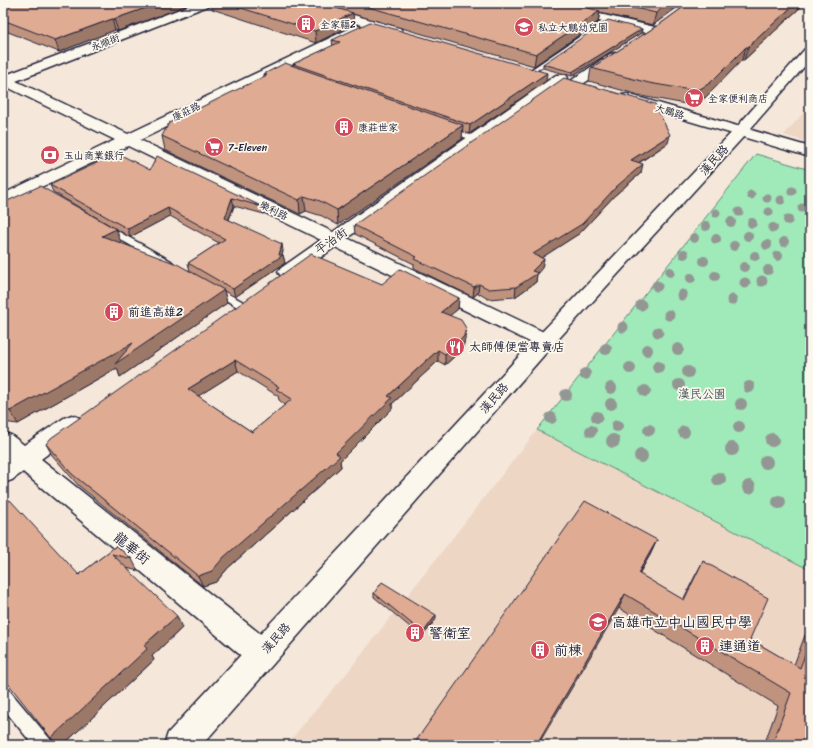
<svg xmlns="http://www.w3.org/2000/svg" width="813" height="748" font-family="Sriracha,'LXGW WenKai TC',sans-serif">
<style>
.built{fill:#eed6c5}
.green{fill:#a0e9b8;stroke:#61867a}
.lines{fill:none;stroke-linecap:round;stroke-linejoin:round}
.lane-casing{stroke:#22223b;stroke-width:3}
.street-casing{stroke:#22223b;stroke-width:3}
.secondary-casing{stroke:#22223b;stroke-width:3}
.lane{fill:#fbf7ec;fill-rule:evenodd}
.street{fill:#fbf7ec;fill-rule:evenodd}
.secondary{fill:#fbf7ec;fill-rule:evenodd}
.tree{fill:#939794}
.wall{fill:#c0937e;stroke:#22223b;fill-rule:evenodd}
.shaded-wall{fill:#9c7867;stroke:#22223b}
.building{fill:#dfab93;stroke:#22223b;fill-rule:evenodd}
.labels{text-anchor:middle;stroke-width:3.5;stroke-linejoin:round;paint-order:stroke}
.far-poi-label{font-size:10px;fill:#22223b;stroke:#fbf7ec;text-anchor:start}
.far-street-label{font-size:10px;fill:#22223b;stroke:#fbf7ec}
.street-label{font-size:12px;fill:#22223b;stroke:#fbf7ec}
.poi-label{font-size:12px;fill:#22223b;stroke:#fbf7ec;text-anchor:start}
.park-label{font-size:12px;fill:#42545a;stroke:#fbf7ec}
.near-street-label{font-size:14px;fill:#22223b;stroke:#fbf7ec}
.near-poi-label{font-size:14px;fill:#22223b;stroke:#fbf7ec;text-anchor:start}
</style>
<rect width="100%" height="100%" fill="#f5e8da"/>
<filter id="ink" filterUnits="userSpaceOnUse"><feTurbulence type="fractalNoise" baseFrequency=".025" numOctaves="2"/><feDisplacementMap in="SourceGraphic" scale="8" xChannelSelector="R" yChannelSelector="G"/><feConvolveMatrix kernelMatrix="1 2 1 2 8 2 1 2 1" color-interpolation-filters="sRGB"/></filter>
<g filter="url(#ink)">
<g class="built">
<path d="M810,105v38l-26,-8z"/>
<path d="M537,430l273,140v175h-524l60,-71z"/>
</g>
<path class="green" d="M756,154l54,16v400l-273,-140z"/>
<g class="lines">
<defs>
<g id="lane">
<path d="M607,18l3,2 -1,1 -73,50h-4v-2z"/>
<path d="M445,127h6l29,12 -4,2 -31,-10z"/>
<path d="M105,224l66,37 2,2 -2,2h-6l-63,-36 -1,-2z"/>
<path d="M213,285l32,18 1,2 -1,2h-8l-27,-17 -2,-2z"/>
<path d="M3,688l6,2 41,49 2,6h-19l-30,-37z"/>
</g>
<g id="street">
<path d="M196,3h16l-2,2 -194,76 112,53 227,-108h8l2,3 -2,3 -223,108 193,92 223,-157h10l2,3 -2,3 -219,157 205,98 4,5 -4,5 -7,2 -7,-2 -203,-99 -40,29 -7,2 -7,-2 -3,-4 3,-4 40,-28 -193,-94 -125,59v-11l112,-54 -112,-55v-9z"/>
<path d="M293,3h18l89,25 2,3 -6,4 -4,-1 -97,-29z"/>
<path d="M533,3h20l106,25 2,3 -6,4 -120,-30z"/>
<path d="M615,53l5,1 1,3 -1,3 -39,25h-10l-2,-3 41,-28z"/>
<path d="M627,94l183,53v10l-188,-56 -2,-3 2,-3z"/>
<path d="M72,415l8,3 4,6 -4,6 -39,29 232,185 4,10 -4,10 -11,5 -11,-5 -228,-192 -11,8 -9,3v-23l3,-2 -3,-2v-23l8,2 13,10 40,-27z"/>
</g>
<path id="secondary" d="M810,48v12l-65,75 -193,211 -350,399h-38l4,-12 370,-397 197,-207 70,-80z"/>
</defs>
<use href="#lane" class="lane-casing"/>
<use href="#street" class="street-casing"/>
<use href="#secondary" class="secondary-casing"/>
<use href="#lane" class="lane"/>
<use href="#street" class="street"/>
<use href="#secondary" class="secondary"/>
</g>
<g class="tree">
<circle cx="792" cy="191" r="4.5"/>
<circle cx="751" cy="195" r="4.5"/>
<circle cx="767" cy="198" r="4.5"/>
<circle cx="781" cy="200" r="4.5"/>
<circle cx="802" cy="208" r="4.5"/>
<circle cx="739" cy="212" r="4.5"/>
<circle cx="769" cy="212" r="4.5"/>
<circle cx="716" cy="213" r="4.5"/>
<circle cx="788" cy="220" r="5"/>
<circle cx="731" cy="222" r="5"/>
<circle cx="752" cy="223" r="5"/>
<circle cx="706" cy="226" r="5"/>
<circle cx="773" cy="228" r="5"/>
<circle cx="748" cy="236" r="5"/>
<circle cx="694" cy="238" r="5"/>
<circle cx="716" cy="239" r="5"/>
<circle cx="784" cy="242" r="5"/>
<circle cx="767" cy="245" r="5"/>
<circle cx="734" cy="246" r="5"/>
<circle cx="684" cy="254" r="5"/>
<circle cx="755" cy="256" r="5"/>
<circle cx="778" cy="256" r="5"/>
<circle cx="704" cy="261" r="5"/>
<circle cx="744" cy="267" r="5"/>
<circle cx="768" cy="270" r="5"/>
<circle cx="670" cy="272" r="5"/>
<circle cx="715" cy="276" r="5"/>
<circle cx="691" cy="278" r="5"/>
<circle cx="762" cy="281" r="5.5"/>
<circle cx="745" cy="283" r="5.5"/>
<circle cx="657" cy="286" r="5.5"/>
<circle cx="682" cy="295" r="5.5"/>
<circle cx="732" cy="300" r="5.5"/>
<circle cx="641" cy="305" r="5.5"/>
<circle cx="669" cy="315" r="5.5"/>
<circle cx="623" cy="327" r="5.5"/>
<circle cx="658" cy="332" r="5.5"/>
<circle cx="606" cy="349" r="6"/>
<circle cx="678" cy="349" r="6"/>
<circle cx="647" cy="350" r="6"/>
<circle cx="658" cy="367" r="6"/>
<circle cx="630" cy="368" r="6"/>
<circle cx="688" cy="372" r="6"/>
<circle cx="585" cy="374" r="6"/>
<circle cx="679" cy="385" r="6"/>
<circle cx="749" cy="387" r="6"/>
<circle cx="611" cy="388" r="6"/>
<circle cx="645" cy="391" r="6"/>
<circle cx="566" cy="395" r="6"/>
<circle cx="611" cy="404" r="6"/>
<circle cx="741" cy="404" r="6"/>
<circle cx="597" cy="417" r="6"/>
<circle cx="551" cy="418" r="6"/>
<circle cx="617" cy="426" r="6"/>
<circle cx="739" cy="427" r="6"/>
<circle cx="649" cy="430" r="6"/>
<circle cx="591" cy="431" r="6"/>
<circle cx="684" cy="432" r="6"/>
<circle cx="772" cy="440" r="7"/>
<circle cx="613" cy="441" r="7"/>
<circle cx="732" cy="449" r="7"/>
<circle cx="641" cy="456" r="7"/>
<circle cx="766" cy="462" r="7"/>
<circle cx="719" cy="479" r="7"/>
<circle cx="749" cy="487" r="7"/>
<circle cx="779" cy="502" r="7"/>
</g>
<g class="wall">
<path d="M11,3h182l-75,28 -3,-1 -56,22 -56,-22v-24z"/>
<path d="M211,3h472l-30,22 -53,-12 -2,9 -64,44 -181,-52 1,10 -38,19 -104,-34z"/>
<path d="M689,3h116l-61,57h-2l-36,37 -11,6 -9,1 -40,-7 -57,-16 2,-13 72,-46z"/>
<path d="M642,29l-1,4 -69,43 -29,-8v-4z"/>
<path d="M332,40l214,41 -77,53 -7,-3v8l-124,86 -16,-9 -16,-5 -6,3 -135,-64 -3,-14 102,-59v-3l29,-8v-2l40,-18z"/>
<path d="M668,143l-29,20 2,10 -27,23 -34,37 -39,25 1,10 -5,5 -1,9 -21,15 -27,2 -10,-6 -5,4 -59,-29v-4l-59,-30 -1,-9z"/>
<path d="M150,170l113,37 1,7 -30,-8 -5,14 54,31 -1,4h1l2,8 -50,34 -11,-6 3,12 -107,74 -3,-9 -99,56 -15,-2v-219l118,39 -2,1 71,28 -2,-8 31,-20 -49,-27 -40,21 -77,-45 -3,-7z"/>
<path d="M382,284l77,14 -1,11 -8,6 15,24 -2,8 -6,7 -12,11 -7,-4 -46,43v5l-52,52 1,6 -113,101 -12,14 -13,4 -125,-101 -26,-30 -6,-11zM238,371l40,25 1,4 6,5 -33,27 -54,-36z"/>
<path d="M657,540l-7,15 -11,19 44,26 12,-24 8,-15 47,78 44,26 11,-30 5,-6v116h-46l14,-39 -159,-98 -206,137z"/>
<path d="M116,546l16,13 6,12 -11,-3 55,60 -30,28 2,4 -91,85h-5l-7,-7 28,-163z"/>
<path d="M374,593l62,26 -14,18 -48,-40z"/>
</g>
<g class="shaded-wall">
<path d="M160,3h33l-75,28 -4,-12z"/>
<path d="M669,3h14l-30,22 3,-12z"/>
<path d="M796,3h9l-61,57 4,-13z"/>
<path d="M600,11l-2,11 -64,44 2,-12z"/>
<path d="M353,13l1,11 -38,19 -1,-12z"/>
<path d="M112,19l3,11 -56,22 -4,-12z"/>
<path d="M642,29l-1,4 -69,43v-4z"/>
<path d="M746,47l-4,13 -36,37 -11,6 5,-14z"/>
<path d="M547,73l-1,8 -77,53 1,-9z"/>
<path d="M463,125l-1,14 -124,86 -1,-15z"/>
<path d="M670,135l-2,8 -39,26 2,-9z"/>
<path d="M643,164l-2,9 -27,23 -34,37 -48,31 1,-10z"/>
<path d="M304,196l2,15 -6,3 -1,-14z"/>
<path d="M232,198l2,8 -8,20 -1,-8z"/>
<path d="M168,208l2,8 -40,21 -2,-8z"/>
<path d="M116,229l5,13 -14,7 -5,-13z"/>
<path d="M282,244l1,7 -1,5 1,-1 2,8 -50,34 -2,-8 46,-34z"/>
<path d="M544,259l-2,9 -5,6 -1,8 -21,15 1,-10z"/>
<path d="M479,284l-1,9 -5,4 1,-10z"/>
<path d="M224,290l3,13 -107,74 -3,-9 -99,56 -8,-13z"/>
<path d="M459,298l-1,11 -17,14v-11z"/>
<path d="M466,328l-1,11 -2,8 -6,7 -12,11v-11z"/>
<path d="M438,350v11l-46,43v5l-52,52 1,6 -113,101 -12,14 -13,4 -5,-10 138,-123 52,-57z"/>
<path d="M235,360l3,11 -46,29 -4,-11z"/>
<path d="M657,540l-7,15 -19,33 7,-15z"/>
<path d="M625,594l-6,14 -81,137h-2z"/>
<path d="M436,615v4l-14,18 1,-4z"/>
<path d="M177,616l5,12 -30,28 2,4 -91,85h-5l-7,-7 93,-93z"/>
</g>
<g class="building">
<path d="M11,3h149l-46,16h-2l-57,21 -52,-20v-14z"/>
<path d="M225,3h94l34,10 -38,18z"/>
<path d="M354,3h213l33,8 -64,43z"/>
<path d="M614,3h55l-13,10z"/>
<path d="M689,3h107l-48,44h-2l-36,36 -10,6 -10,1 -41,-7 -58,-15 72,-46z"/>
<path d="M608,20l34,9 -70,43 -29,-8z"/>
<path d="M370,22l177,51 -77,52 -177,-61 47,-22 -8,-2z"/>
<path d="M285,63l178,62 -126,85 -17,-9 -16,-5 -5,4 -137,-64 7,-13 98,-48 -3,-1z"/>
<path d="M564,78l91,26 15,31 -39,25 12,4 -27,23 -34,37 -49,30 11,5 -12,12 6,2 -22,14 -27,2 -10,-5 -5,3 -60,-28 3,-2 -63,-32z"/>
<path d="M116,156h7l27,14 7,-14 106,51 -31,-9 -7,20 57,26 -3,11h4l-50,34 -45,-26 37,-24 -57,-31 -40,21 -78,-44 57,-27z"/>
<path d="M40,186l76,43 -14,7 75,28 47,26 -109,74 18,-21 -123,68 -7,-1v-207z"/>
<path d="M311,254l71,30 18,-15 59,29 -18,14 20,8 5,8 -2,8 -6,7 -13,11 -7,-4 -50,46 4,2 -56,55 4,3 -116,101 -12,14 -14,5 -126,-102 -26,-30 5,-6zM235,360l44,27 -3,2 16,10 -40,33 -64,-43z"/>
<path d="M10,500l69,75 37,-29 16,13 -20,-5 65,62 -33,29 3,4 -96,89 -48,-61v-171z"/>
<path d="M585,501l72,39 -19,33 46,27 19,-39 65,37 -18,41 50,29 10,-27v104h-38l19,-52 -166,-99 -89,151h-123z"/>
<path d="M382,582l54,33 -13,18 -49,-40z"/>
</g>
</g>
<defs>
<symbol id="building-disc" viewBox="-11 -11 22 22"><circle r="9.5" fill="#d1495b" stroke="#fbf7ec"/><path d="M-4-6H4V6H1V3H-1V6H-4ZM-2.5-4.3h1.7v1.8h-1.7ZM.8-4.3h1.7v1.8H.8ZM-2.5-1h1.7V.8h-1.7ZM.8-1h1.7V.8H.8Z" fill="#fff"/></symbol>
<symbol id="school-disc" viewBox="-11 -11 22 22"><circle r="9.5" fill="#d1495b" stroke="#fbf7ec"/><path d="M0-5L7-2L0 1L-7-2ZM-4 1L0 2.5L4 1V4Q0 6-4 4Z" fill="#fff"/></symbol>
<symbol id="supermarket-disc" viewBox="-11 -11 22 22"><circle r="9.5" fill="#d1495b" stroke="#fbf7ec"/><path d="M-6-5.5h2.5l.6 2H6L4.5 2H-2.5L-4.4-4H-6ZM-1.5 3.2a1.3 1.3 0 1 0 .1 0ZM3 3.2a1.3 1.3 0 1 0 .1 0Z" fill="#fff"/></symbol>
<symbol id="bank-disc" viewBox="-11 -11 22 22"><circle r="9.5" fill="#d1495b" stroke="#fbf7ec"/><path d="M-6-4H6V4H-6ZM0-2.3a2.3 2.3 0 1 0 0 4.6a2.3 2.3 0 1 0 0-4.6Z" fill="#fff"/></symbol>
<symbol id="restaurant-disc" viewBox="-11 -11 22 22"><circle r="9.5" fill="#d1495b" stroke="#fbf7ec"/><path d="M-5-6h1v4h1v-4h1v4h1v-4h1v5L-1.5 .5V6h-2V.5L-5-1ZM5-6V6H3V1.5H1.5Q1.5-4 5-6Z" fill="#fff"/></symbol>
</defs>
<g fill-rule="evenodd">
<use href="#building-disc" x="295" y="13" width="22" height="22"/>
<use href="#school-disc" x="513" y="16" width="22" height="22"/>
<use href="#supermarket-disc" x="683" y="87" width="22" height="22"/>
<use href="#building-disc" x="333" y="116" width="22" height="22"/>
<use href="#supermarket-disc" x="203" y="136" width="22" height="22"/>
<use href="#bank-disc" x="39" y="144" width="22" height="22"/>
<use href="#building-disc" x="103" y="301" width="22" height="22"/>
<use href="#restaurant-disc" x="444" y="336" width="22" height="22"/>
<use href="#school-disc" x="587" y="611" width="22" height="22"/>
<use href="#building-disc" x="404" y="622" width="22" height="22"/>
<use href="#building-disc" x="694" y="635" width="22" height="22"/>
<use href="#building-disc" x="529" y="639" width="22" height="22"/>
</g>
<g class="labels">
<g class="far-poi-label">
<text x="320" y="28">全家福2</text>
<text x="538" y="31">私立大鵬幼兒園</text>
<text x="708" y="102">全家便利商店</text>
<text x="358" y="131">康莊世家</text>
<text x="228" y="151">7-Eleven</text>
<text x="64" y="159">玉山商業銀行</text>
</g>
<g class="far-street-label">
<text transform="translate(105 42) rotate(-21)" y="4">永順街</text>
<text transform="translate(186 111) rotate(-26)" y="4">康莊路</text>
<text transform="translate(670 111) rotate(17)" y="4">大鵬路</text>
<text transform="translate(274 210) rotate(26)" y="4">樂利路</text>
</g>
<g class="street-label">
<text transform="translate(714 160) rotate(-47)" y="4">漢民路</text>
<text transform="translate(331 241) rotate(-35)" y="4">平治街</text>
<text transform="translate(494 398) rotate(-48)" y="4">漢民路</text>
<text transform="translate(276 638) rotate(-48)" y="4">漢民路</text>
</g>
<g class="poi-label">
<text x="128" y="316">前進高雄2</text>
<text x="469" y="351">太師傅便當專賣店</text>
</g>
<g class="park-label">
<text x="702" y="398">漢民公園</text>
</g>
<g class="near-street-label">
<text transform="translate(132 548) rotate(39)" y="5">龍華街</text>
</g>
<g class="near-poi-label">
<text x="612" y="627">高雄市立中山國民中學</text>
<text x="429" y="638">警衛室</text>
<text x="719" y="651">連通道</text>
<text x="554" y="655">前棟</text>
</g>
</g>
<rect width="813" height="748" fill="none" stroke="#fbf7ec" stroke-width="16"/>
<rect x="8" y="8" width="797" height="732" fill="none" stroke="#22223b" stroke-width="1.5" filter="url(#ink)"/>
</svg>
